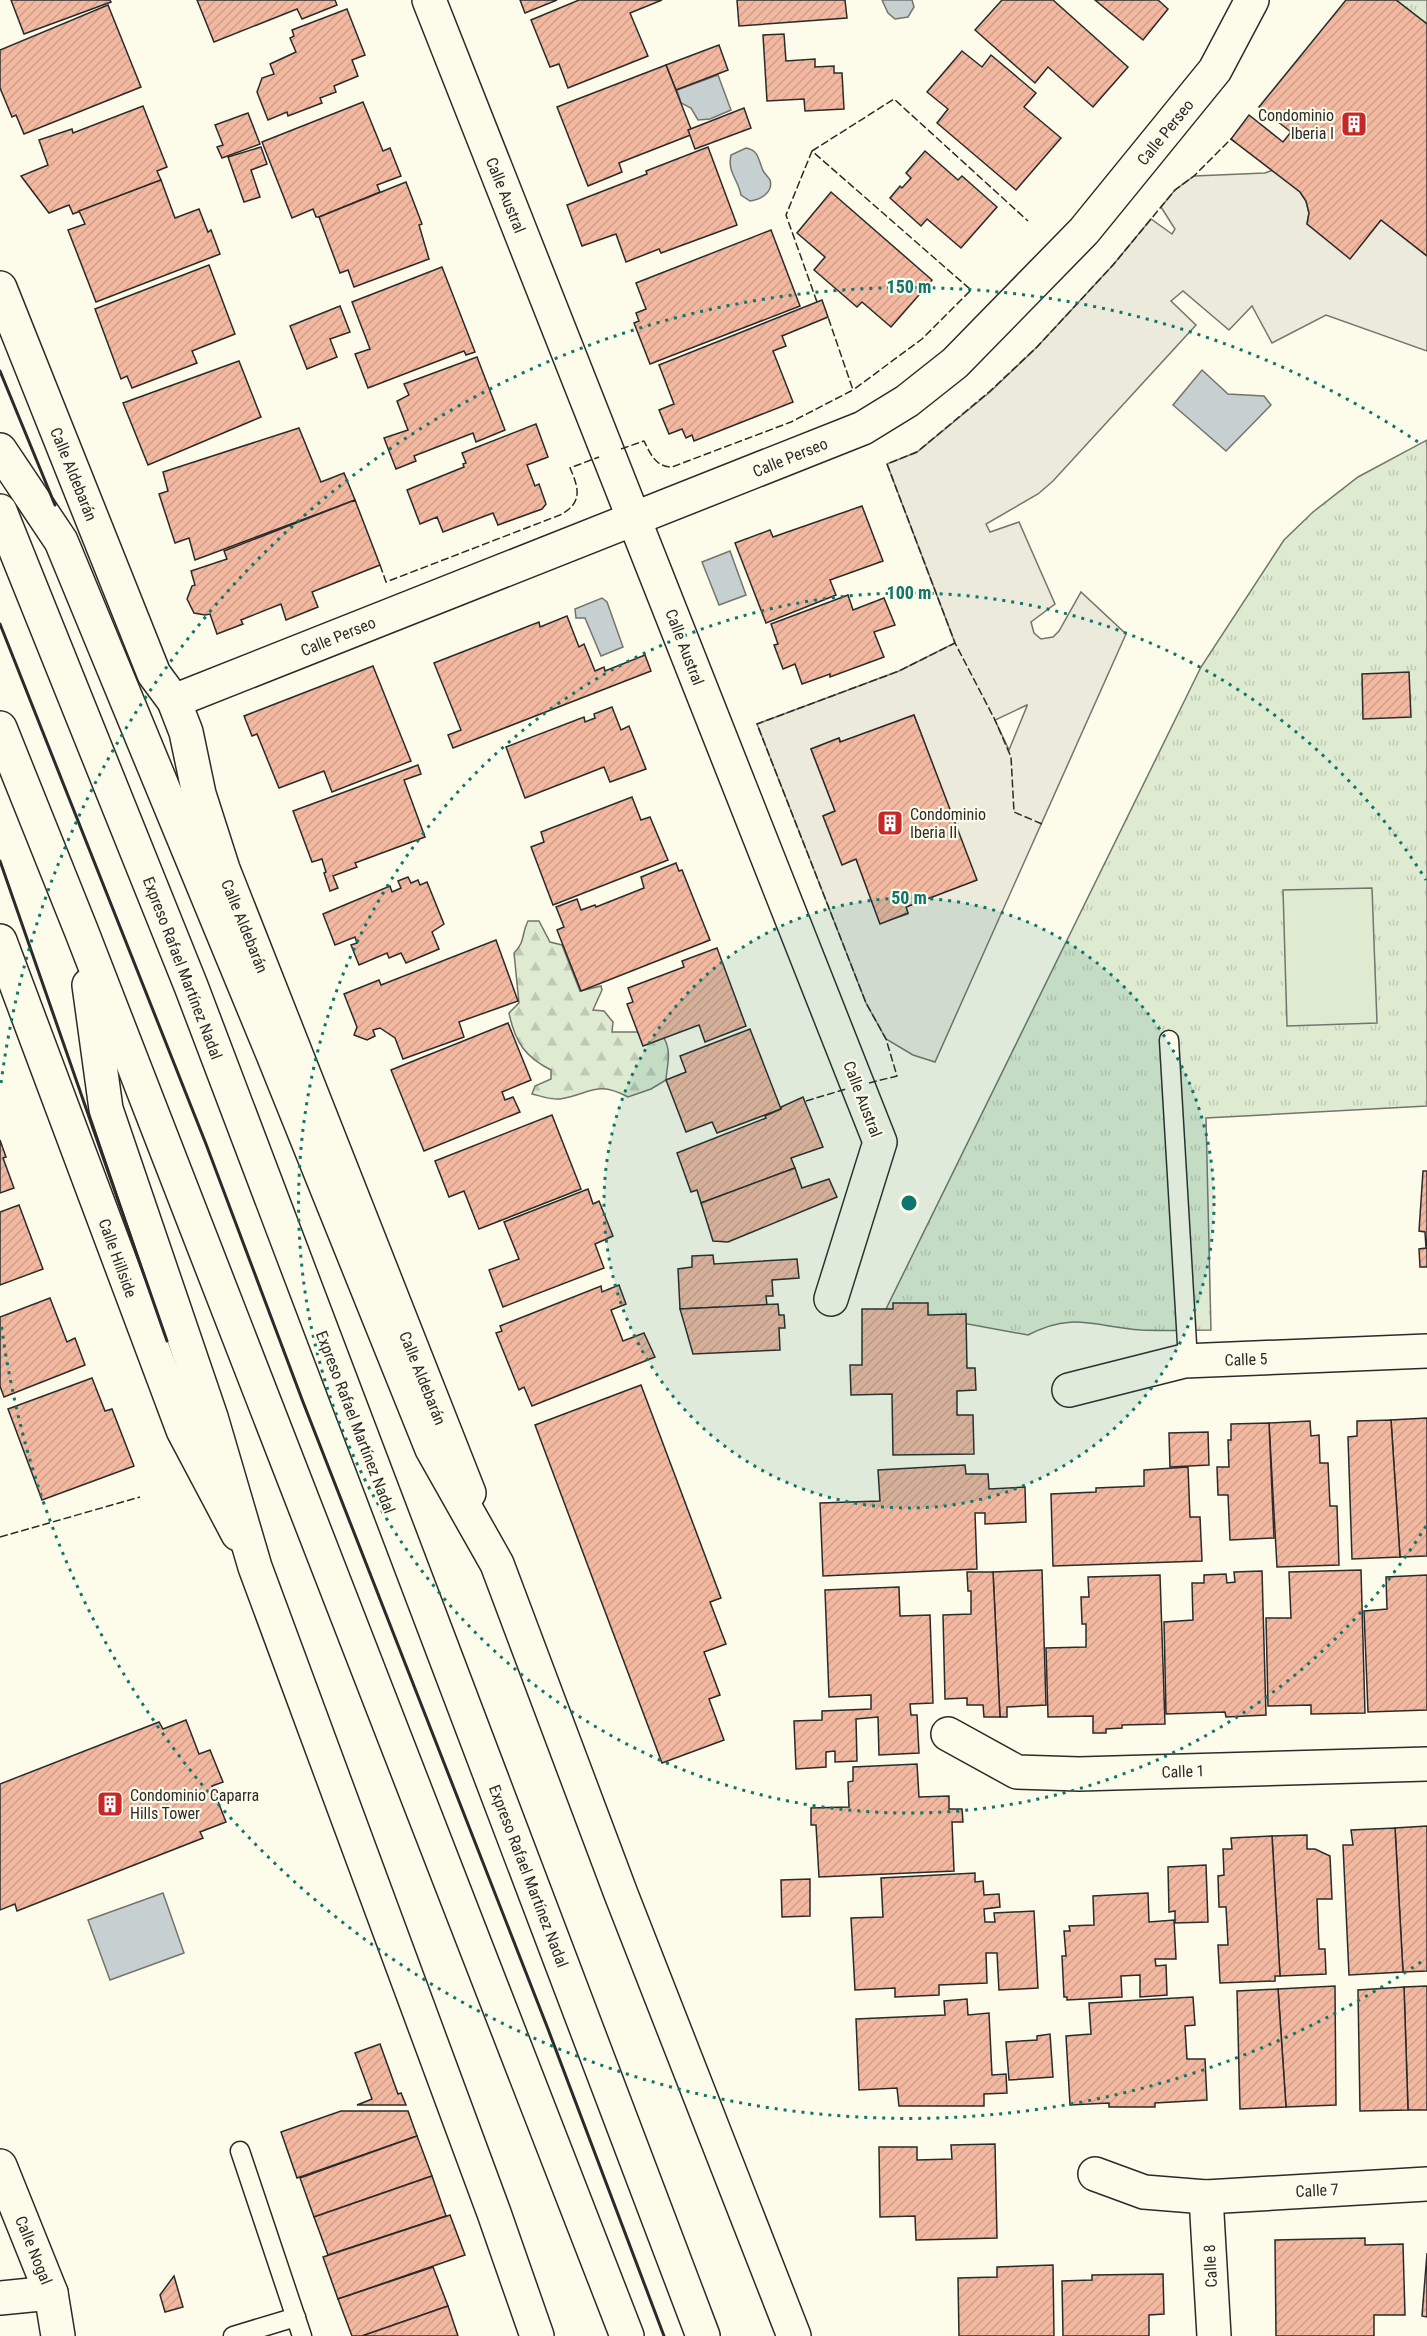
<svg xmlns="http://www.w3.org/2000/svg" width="1427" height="2336" font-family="'Roboto Condensed',sans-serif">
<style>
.grass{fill:url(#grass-tufts);stroke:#74746e;stroke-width:1.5}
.forest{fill:url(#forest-firs);stroke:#74746e;stroke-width:1.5}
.pitch{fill:#deebd1;stroke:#74746e;stroke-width:1.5}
.parking{fill:#eceadb;stroke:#74746e;stroke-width:1.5;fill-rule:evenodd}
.water{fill:#c7d0d0;stroke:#74746e;stroke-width:1.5}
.building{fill:url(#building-hatch);stroke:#2b2b2b;stroke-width:1.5}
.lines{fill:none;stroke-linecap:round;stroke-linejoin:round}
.service-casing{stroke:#2b2b2b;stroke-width:21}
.minor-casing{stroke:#2b2b2b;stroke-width:36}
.motorway-casing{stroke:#2b2b2b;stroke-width:36}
.service{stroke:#fdfbea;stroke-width:18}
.minor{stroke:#fdfbea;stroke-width:33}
.motorway{stroke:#fdfbea;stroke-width:33}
.fence{stroke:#2b2b2b;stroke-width:1.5;stroke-dasharray:8 3;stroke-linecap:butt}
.wall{stroke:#2b2b2b;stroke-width:3}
.ring{fill:none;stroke:#0f766e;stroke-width:3;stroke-dasharray:3 6}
.labels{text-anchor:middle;stroke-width:4.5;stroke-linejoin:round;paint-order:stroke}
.poi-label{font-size:16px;fill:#2b2b2b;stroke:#fdfbea;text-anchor:start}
.street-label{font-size:16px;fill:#2b2b2b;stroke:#fdfbea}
.centre{fill:#0f766e;stroke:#fdfbea;stroke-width:3}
.ring-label{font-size:18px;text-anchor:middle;font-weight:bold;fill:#0f766e;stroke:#fdfbea;stroke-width:4.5;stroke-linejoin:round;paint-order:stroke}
</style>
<defs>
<pattern id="grass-tufts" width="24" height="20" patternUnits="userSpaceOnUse" patternTransform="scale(1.5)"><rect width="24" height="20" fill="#deebd1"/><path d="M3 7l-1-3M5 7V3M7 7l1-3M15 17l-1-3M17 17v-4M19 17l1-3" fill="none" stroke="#bfcab4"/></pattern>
<pattern id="forest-firs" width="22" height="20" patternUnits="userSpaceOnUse" patternTransform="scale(1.5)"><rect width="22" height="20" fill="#deebd1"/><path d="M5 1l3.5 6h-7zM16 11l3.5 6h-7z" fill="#bfcab4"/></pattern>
<pattern id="building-hatch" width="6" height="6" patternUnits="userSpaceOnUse" patternTransform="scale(1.5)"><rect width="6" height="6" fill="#f2b8a0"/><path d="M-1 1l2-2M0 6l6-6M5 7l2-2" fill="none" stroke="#d09e8a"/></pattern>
</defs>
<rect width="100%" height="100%" fill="#fdfbea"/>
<g class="grass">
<path d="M1396,0h31v24z"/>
<path d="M1427,440v666l-221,12 5,212c-23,0 -46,1 -70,0 -45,-3 -68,-19 -113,5l-142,-26 315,-642 83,-127 29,-28 45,-35z"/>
</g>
<path class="forest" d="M528,921h11l11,21 12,3 18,46 21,-5 1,4 -9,20 11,1 9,11 -1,10h26l26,6c8,15 3,26 2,42l-15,9 -23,8c-32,-17 -37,-3 -68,2 -9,1 -19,-3 -28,-5l3,-8 16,-7v-9c-26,-13 -36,-28 -42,-57l10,-10 -5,-50c12,-12 7,-19 14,-32z"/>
<path class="pitch" d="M1372,888l5,135 -90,3 -4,-136z"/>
<path class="parking" d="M1273,170l27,22 6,9 3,12 -2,11 43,34 31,-38 46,36v95l-101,-36 -54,28 -20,-37 -23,24 -46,-39 -12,10 25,24 -143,156 -15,13 -52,30 4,8 29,-10 36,82 -24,18 3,11 7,6 12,-2 6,-6 22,-39 45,42 -191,428 -22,-7 -27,-16 -20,-36 -109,-279 142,-53 56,-28 -68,-179 30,-12 73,-60 47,-45 76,-82 38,-46 21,15 3,-5 -14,-22 14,-17 19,-14 71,-3zM1027,705v1l-18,44 -14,-30zM914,715l62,165 -70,27 2,7 -28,9 -24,-64 -14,5 -19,-48 12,-5 -24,-62 28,-11 2,4z"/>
<g class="water">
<path d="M882,0h30l2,7 -6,10 -13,2 -7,-6z"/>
<path d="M718,75l13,35 -21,9 -12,1 -7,-12 -10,-5 -4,-13z"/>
<path d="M746,148c12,2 12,10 16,20 1,5 6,8 8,12 4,13 -11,20 -20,21l-9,-6c-3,-16 -14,-23 -10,-40z"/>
<path d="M1202,370l26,24 36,2 7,9 -45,46 -53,-46z"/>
<path d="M730,551l16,44 -27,10 -17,-43z"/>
<path d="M602,598l5,4 16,45 -22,9 -16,-38h-9l-1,-9z"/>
<path d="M163,1893l21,60 -74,27 -22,-60z"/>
</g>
<g class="building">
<path d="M11,0h99l1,2 -87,32z"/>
<path d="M197,0h138l2,5 -35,14 -5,-10 -83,33z"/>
<path d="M520,0h37l-32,13z"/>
<path d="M579,0h83l-32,13 18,43 -80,32 -9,-24 -9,3 -19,-47z"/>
<path d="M737,0h108l2,18 -108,8z"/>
<path d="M1002,0h51l75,67 -35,40 -45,-40 -13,16 -60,-53z"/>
<path d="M1095,0h63l10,9 -25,31z"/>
<path d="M1346,0h50l31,24v232l-46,-36 -31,39 -43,-35 2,-11 -3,-12 -6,-9 -69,-53 18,-24 34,27 8,-10 -32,-25z"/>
<path d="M108,5l33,82 -117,47 -8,-19 -4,2 -12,-29v-38z"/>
<path d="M347,9l18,46 -13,5 6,16 -24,10 2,6 -16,6 2,5 -34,13 -1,-4 -19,8 -11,-28 5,-14 12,-4 -4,-10 26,-12 -6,-14 4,-2 -2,-6z"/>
<path d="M784,34l2,27 29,-2v8l19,-1v7h8l2,36 -39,2 -1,-12 -37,2 -4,-66z"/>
<path d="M719,45l9,25 -52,20 -10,-25z"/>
<path d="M962,51l20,16 9,-12 45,38 -12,14 37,31 -45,52 -79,-67 11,-14 -21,-17z"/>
<path d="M666,65l27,69 -74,29 3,9 -34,14 -31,-79z"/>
<path d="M363,102l20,49 7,-3 11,28 -24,9 3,7 -61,25h-3l-3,-8 -21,9 -30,-76z"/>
<path d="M143,106l24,61 -10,4 4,9 -88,34 -4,-9 -20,8 -28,-37 27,-11 -9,-25 33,-11 1,4z"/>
<path d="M744,108l7,20 -56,21 -7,-19z"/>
<path d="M248,113l12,31 -38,14 -5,-11 6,-2 -8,-20z"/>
<path d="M261,147l6,17 -16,6 9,27 -16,5 -16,-45z"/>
<path d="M708,147l29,78 -76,28 -2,-4 -33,13 -10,-28 -34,12 -15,-41 80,-31 -1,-3z"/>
<path d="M925,151l33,29 4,-4 35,31 -36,41 -34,-29 -6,7 -31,-28 10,-12 2,2 9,-10 -5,-5z"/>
<path d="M161,180l14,38 24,-9 9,23 3,-2 9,24 -124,48 -28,-72 17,-6 -6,-13z"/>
<path d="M406,182l16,42 -3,1 10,34 -75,28 -6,-17 -8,3 -21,-56z"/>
<path d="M831,192l101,88 -41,47 -29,-25 -5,5 -43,-37 11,-13 -28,-24z"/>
<path d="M771,230l29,76 -150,58 -16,-41 5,-2 -3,-8 10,-4 -10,-26z"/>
<path d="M209,265l26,69 -43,17 5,12 -65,25 -5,-12 -6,3 -26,-70z"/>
<path d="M442,267l33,85 -9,3 -2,-4 -96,37 -13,-34 15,-5 -18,-47z"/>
<path d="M822,300l6,17 -46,19 4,10 -13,5 20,51 -99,39 -2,-6 -6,3 -4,-9 -13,5 -10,-24 15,-6 -15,-39z"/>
<path d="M340,306l10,26 -20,7 7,18 -30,12 -17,-43z"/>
<path d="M477,357l28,73 -29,12 -3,-9 -59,23 2,5 -20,8 -12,-31 24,-8 -11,-29 12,-6 -5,-11z"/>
<path d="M239,361l22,56 -113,48 -25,-62z"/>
<path d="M536,424l12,33 -21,8 8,21 4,-2 7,20 -4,5 -44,16 -5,-12 -50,19 -6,-15 -17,7 -13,-34 57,-23 -1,-3 3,-1 -4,-10z"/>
<path d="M299,428l22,54 23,-9 11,27 -160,60 -6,-22 -14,5 -16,-49 9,-3 -5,-19z"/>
<path d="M355,500l25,65 -68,27 6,15 -32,13 -5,-16 -40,16 2,4 -26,10 -7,-20 -5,1 -11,-2 -7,-14 5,-13 3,-1 -4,-14 36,-12 -3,-8z"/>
<path d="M862,506l21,55 -53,19 6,15 -70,28 -31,-80 35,-13 3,7z"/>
<path d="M848,595l5,15 31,-12 11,27 -21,7 10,25 -54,20v-3l-28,10 -7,-20 -12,5 -9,-24 4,-1 -7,-20z"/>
<path d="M567,616l12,31 5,-3 11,27 9,-4 1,4 40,-16 6,16 -198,77 -5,-13 13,-5 -27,-67 105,-41 1,5z"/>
<path d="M373,666l38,95 -79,31 -8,-21 -45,17 -22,-54 -5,2 -8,-20z"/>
<path d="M1409,672l2,45 -48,2 -1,-45z"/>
<path d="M612,707l9,23 8,-4 17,43 -36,13 -6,-15 -79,31 -19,-51 78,-30 1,5 10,-4 -1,-4z"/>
<path d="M914,715l63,165 -71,27 2,6 -28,11 -24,-65 -14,6 -19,-49 12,-5 -24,-62 28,-11 1,4z"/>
<path d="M418,765l3,9 -17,6 21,57 -70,26 2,4 -24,9 5,12 -8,3 -6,-18 2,-1 -4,-13 -10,3 -19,-51z"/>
<path d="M632,797l9,23 9,-3 18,43 -115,45 -22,-58 13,-5 -3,-10z"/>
<path d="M676,863l3,8 3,-1 28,70 -129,51 -24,-61 7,-3 -8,-20 21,-8 4,11 14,-5 1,2 48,-19 -3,-11z"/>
<path d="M408,877l3,6 7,-3 2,5 7,-3 17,42 -12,8 7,17 -33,14 -5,-10 -12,5 -2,-5 -28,12 -8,-20 6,-2 -2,-6 -20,8 -12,-31 67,-28 2,6 9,-4 -3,-7z"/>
<path d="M496,940l22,61 -59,21 5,15 -61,22 -8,-21 -15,-10 -7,2 2,6 -8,4 -13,-5 3,-8 -13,-33 35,-14 2,5z"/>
<path d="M717,948l29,78 -41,16 -6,-17 -56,21 -16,-42 6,-2 -5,-14 56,-21 -2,-6z"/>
<path d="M508,1023l23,57 -29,12 3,8 8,-3 7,15 -96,39 -33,-81z"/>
<path d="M750,1029l31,80 -64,24 -5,-11 -26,10 -20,-52 20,-8 -6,-16z"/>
<path d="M803,1097l20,50 -32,11 4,10 -94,35 -4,-13 -6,2 -14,-39 89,-35 -1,-2 16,-7v-2z"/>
<path d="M552,1115l29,74 -102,40 -15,-38 -15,6 -14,-36z"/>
<path d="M0,1140l6,17 -3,1 11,30 -14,5z"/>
<path d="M795,1168l7,20 27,-9 8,18 -109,45 -15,-1 -12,-38z"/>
<path d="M1423,1171h4v96h-7l-1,-18 7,-1 -1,-16 -6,-1z"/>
<path d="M588,1189l5,15 6,-3 14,35 -18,8 9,24 -101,39 -14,-37 30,-11 -15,-37z"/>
<path d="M19,1205l24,64 -43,16v-73z"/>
<path d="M713,1255l1,9 83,-5 2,19 -27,2 1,16h-7l1,9 -87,4 -2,-40 14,-2v-11z"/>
<path d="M619,1285l7,19 -15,6 12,31 21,-8 11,24 -123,49 -8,-19 -5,3 -23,-57 6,-2 -2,-5 101,-40 1,6z"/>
<path d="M50,1298l17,44 8,-4 10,27 -81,32 -4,-11v-69z"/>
<path d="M893,1303h35v12l38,-1 1,54h8l1,22 -19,1v24h16l1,39 -81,1 -1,-61 -41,1 -1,-30h12v-56h31z"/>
<path d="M778,1304l1,11h5l1,13h-6l1,22 -87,4 -13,-45z"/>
<path d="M92,1378l13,33 7,-2 22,57 -92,34 -34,-91z"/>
<path d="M641,1385l80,213 -11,4 16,42 -22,8 16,43 -11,4 15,41 -62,23 -127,-338z"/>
<path d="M1427,1418v138l-27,1 -9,-137z"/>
<path d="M1391,1420l9,137 -48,2 -4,-122 9,-1v-15z"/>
<path d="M1310,1421l1,15 8,-1 1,28h8l2,43h7l2,59 -62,2 -8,-144z"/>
<path d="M1269,1423l5,115 -44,2 -2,-45h-10l-1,-28h12l-1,-27h3v-16z"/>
<path d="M1208,1432l1,33 -39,2 -1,-34z"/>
<path d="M965,1465l1,9h22l1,15 36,-2 1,35 -41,2v-11h-10l2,56 -154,7 -3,-73 60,-2 -2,-31z"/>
<path d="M1188,1467l2,50h10l2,44 -149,5 -2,-72 45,-2v-4l48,-2v-16z"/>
<path d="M1042,1570l4,135 -39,2v10h-7l-7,-145z"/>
<path d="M1361,1570l4,143 -54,1v-9l-43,1 -2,-88h25l-2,-46z"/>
<path d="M1262,1571l4,144 -40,2 -1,-5 -59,2 -2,-92 29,-2 -1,-37h12v-8l22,-1 1,9 8,-1 -1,-10z"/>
<path d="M967,1572h26l7,145h-16l-1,-12h-16v-7l-22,1 -2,-84 28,-1v-23h-3z"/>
<path d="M1160,1575l5,149 -43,1v3l-16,1v4h-13v-17l-45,1 -2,-69 40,-1v-23h-4l-1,-27h8l-1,-20z"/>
<path d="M1427,1575v135l-59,2 -4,-101 23,-2 -1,-32z"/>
<path d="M899,1587l1,29 30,-1 3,88 -23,1 1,11h6l2,38 -40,2 -1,-38 -22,2 1,42 -22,1v-11l-9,1v15l-30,2 -2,-48 28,-1v-9l49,-2v-14l-42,2 -4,-107z"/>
<path d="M186,1720l13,34 11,-4 13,32 -11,4 14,36 -26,10 3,6 -186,73 -2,-7 -15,6v-126l159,-62 4,7z"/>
<path d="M917,1764l2,33 30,-1v13h13l1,13h-11l2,49 -135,6 -3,-52h-5v-17l38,-1 -1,-25 5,-1v-14z"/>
<path d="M1427,1826v145l-24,1 -8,-144z"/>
<path d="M1395,1828l8,144 -54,3 -6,-130h10l-2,-15z"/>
<path d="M1307,1835v14h8l15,7 2,43h-15l2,50h6l1,25 -46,2 -8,-140z"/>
<path d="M1272,1836l8,140h-5v5l-55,2 -2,-38h10l-2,-38h-7l-1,-31 6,-1 -1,-26h9l-1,-11z"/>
<path d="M1206,1865l2,57 -33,1v-12l-6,1 -1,-45z"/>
<path d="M975,1873v9l8,-1 1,14 15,-1 1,13 -16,2 1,13h10l-1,-9 40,-2 4,77 -39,2 -2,-37h-11l1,30 -48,2v10l-44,2v-9l-40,2 -4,-72 32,-1 -2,-39z"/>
<path d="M810,1879v37l-28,1 -1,-37z"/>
<path d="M1148,1893l1,29 25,-2 2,39h-21l1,7 10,-1 1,30 -27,2v-22l-19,1 1,21 -55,3v-3h-3l-2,-41h4l-2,-25h6l-1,-5 25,-1 -1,-29z"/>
<path d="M1335,1986l1,119 -50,2 -8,-118z"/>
<path d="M1427,1986v124h-19l-4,-123z"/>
<path d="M1404,1987l4,123 -48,1 -2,-121z"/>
<path d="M1278,1989l8,118 -46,2 -3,-118z"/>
<path d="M1193,1997l2,28 -10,1 2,33h18l2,41 -52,3v4h-46v-4l-39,2 -4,-69 25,-2 -2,-31z"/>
<path d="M967,1999l1,16 21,-2 3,62 14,-1 1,19 -23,1v12h-85l-2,-18 -38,2 -3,-71 89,-4 -1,-14z"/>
<path d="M1050,2034l3,43 -44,3 -3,-38 31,-2v-4z"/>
<path d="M380,2044l18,50 3,-1 5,12h-49l15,-6 -17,-46z"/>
<path d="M341,2111h67l9,25 -120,42 -16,-46z"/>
<path d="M417,2136l15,40 -118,41 -14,-39z"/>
<path d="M995,2144l2,94 -81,2 -1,-24 -35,1 -1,-70h38v13l35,-1 -1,-14z"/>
<path d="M432,2176l14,40 -118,39 -14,-38z"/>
<path d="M450,2215l15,40 -127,44 -15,-42z"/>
<path d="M1365,2238v7l38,-1 2,71h-31v21h-98l-1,-96z"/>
<path d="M1427,2253v64l-5,-1z"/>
<path d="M1053,2265l1,71h-95l-1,-58 39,-1v-10z"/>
<path d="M433,2267l15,39 -86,30h-10l-14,-37z"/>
<path d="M1163,2274l1,40 -15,1v21h-86l-1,-55 30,-1v-5z"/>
<path d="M174,2276l9,31 -18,5 -5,-17z"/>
<path d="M448,2306l10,30h-96z"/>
</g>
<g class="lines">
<defs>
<g id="service">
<path d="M1169,1040l19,321"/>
<path d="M240,2151l62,185"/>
<path d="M233,2336l63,-19"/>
</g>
<g id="minor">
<path d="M429,0l451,1142 -49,157"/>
<path d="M0,288l154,386 20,27 12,31 13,62 24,75 246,624"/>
<path d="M174,701l689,-273 44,-27 48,-38 129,-132 131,-161 37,-70"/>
<path d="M0,941l183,489 55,104"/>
<path d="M1069,1390l115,-29 243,-10"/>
<path d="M948,1734l69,38 62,2 348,-10"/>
<path d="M0,2166l51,127 7,43"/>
<path d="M1095,2174l49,18 62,5 221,-13"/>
<path d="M1206,2197l8,139"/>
<path d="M0,2298l51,-5"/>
</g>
<g id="motorway">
<path d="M0,450l61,91 211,511 160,397 65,115 124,330 173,442"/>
<path d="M0,511l191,475 512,1350"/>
<path d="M0,728l81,202 546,1406"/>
<path d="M89,985l17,124 105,308 44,150 239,646 43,123"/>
</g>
</defs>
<use href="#service" class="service-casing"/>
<use href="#minor" class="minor-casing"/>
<use href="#motorway" class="motorway-casing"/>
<use href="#service" class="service"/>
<use href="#minor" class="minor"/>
<use href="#motorway" class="motorway"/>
<g class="fence">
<path d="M812,151l82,-52 134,122"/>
<path d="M817,302l-31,-87 26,-64 159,139 -49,49 -69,51"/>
<path d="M621,449l23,-8c7,14 12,26 28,26l119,-45 62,-32 -25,-73"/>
<path d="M380,565l6,17 174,-67c23,-12 19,-27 10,-47l29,-11"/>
<path d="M1042,824l-28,-12 -3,-55 -16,-37 -40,-77 -68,-179 30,-12 72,-60 48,-45 76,-82 62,-75 19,-14 37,-37 4,3"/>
<path d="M869,1083l28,-7 -11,-37 -20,-36 -109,-279 142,-53 56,-28"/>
<path d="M806,1101l40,-12"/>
<path d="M0,1537l140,-40"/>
</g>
<g class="wall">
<path d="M0,371l55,134"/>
<path d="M0,624l206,520 97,258 245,627 116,307"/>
<path d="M0,861l167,480"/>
</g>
</g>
<circle cx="909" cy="1203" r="305" fill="#0f766e" fill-opacity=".12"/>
<g class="ring">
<circle cx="909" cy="1203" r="305"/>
<path d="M1426 1526A610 610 0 1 1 1426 880"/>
<path d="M1421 1962A916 916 0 0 1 1 1323M1 1083A916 916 0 0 1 1421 444"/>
</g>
<defs>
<symbol id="building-square" viewBox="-11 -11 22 22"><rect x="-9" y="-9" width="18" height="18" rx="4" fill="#c62828" stroke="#fdfbea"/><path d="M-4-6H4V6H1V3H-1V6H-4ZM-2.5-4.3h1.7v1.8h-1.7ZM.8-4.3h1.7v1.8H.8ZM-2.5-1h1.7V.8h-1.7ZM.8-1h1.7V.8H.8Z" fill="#fff"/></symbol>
</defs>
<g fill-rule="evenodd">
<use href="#building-square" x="1339" y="109" width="30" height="30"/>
<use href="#building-square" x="875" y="808" width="30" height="30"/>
<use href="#building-square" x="95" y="1789" width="30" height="30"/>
</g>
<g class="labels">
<g class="poi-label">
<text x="1334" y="121" text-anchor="end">Condominio<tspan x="1334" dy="18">Iberia I</tspan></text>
<text x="910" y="820">Condominio<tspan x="910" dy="18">Iberia II</tspan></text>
<text x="130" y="1801">Condominio Caparra<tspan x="130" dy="18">Hills Tower</tspan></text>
</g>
<g class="street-label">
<text transform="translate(1165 132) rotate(-51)" y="6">Calle Perseo</text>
<text transform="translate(506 195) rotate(68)" y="6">Calle Austral</text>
<text transform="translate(790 457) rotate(-22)" y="6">Calle Perseo</text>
<text transform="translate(74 474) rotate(68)" y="6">Calle Aldebarán</text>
<text transform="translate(338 636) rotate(-22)" y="6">Calle Perseo</text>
<text transform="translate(685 647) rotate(69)" y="6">Calle Austral</text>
<text transform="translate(245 926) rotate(68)" y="6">Calle Aldebarán</text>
<text transform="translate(183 968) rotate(69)" y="6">Expreso Rafael Martínez Nadal</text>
<text transform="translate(863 1099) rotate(69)" y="6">Calle Austral</text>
<text transform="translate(118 1258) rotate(70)" y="6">Calle Hillside</text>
<text transform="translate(1246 1359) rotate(-2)" y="6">Calle 5</text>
<text transform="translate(423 1378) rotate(68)" y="6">Calle Aldebarán</text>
<text transform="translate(356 1422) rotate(69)" y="6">Expreso Rafael Martínez Nadal</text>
<text transform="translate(1183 1771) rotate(-2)" y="6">Calle 1</text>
<text transform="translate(529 1876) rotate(69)" y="6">Expreso Rafael Martínez Nadal</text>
<text transform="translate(1317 2190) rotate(-3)" y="6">Calle 7</text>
<text transform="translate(34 2250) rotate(68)" y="6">Calle Nogal</text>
<text transform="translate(1210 2266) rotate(-93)" y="6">Calle 8</text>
</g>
</g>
<circle cx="909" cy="1203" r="9" class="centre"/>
<g class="ring-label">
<text x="909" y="293">150 m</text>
<text x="909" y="599">100 m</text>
<text x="909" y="904">50 m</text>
</g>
</svg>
